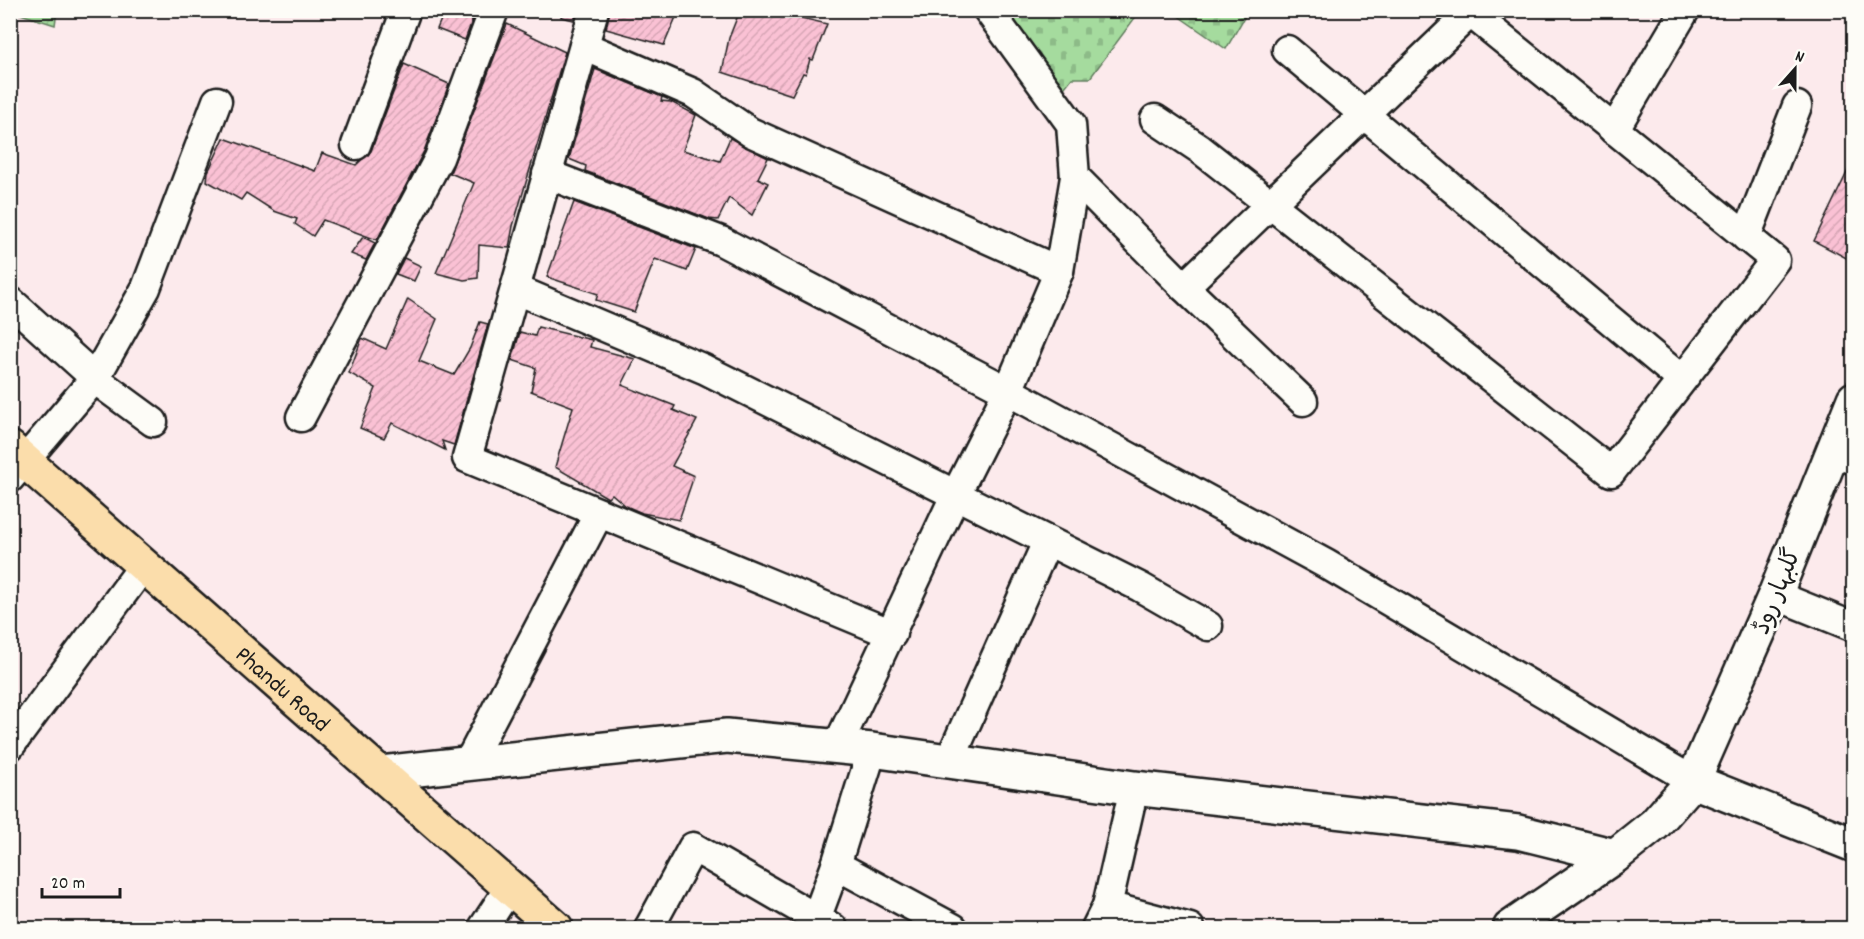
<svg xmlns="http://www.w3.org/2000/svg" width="1864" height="939" font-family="Dekko,'Playpen Sans Arabic',sans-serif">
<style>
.cemetery{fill:url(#cemetery-stones);stroke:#607c5d;stroke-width:1.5}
.park{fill:url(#park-crowns);stroke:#607c5d;stroke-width:1.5}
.building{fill:url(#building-hatch);stroke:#1c1c1c;stroke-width:1.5}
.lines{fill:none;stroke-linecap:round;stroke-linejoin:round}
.street-casing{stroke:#1c1c1c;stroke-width:33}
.secondary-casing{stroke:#1c1c1c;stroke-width:38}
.primary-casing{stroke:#1c1c1c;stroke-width:38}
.street{stroke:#fdfcf7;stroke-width:28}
.secondary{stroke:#fdfcf7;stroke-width:33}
.primary{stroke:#fbddab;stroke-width:33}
.labels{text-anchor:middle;stroke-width:6;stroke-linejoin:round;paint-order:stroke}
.street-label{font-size:24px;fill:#1c1c1c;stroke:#fdfcf7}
</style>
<defs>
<pattern id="cemetery-stones" width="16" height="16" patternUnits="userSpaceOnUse" patternTransform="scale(1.5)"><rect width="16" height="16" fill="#a5db9e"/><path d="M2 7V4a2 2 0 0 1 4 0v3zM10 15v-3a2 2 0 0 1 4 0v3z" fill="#8dbb88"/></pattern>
<pattern id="park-crowns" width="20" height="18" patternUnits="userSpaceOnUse" patternTransform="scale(1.5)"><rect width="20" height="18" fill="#a5db9e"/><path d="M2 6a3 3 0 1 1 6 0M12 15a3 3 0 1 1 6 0" fill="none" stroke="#8dbb88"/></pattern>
<pattern id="building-hatch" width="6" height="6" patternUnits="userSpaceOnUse" patternTransform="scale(1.5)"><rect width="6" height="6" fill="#fac1d4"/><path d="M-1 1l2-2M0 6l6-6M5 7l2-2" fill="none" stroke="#d6a5b5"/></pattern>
</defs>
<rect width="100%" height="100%" fill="#fceaec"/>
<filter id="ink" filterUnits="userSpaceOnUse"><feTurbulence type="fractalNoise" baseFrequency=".0167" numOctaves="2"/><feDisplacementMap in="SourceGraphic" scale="12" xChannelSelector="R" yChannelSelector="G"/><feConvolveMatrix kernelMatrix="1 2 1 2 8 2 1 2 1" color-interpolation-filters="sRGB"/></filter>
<g filter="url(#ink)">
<g class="cemetery">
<path d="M1009,11h131l-50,67h-18l-18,23 -56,-76 15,-7z"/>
<path d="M1171,11h77l-22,38z"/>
</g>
<path class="park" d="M11,11h46l-2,14z"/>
<g class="building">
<path d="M445,10h31l-11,30 -28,-11z"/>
<path d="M562,10h15l-3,10 -13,-3z"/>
<path d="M610,10h69l-15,35 -58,-16z"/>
<path d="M740,10h28l59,14 -14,36 -3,-1 -4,15 -3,-1 -11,22 -70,-23 7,-34z"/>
<path d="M507,24l58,28 -52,174 -4,22 -30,-3 -1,33 -14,2 -28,-7 38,-90 -24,-10z"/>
<path d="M404,64l45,20 -25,67 -47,89 -54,-20 -10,16 -18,-12 2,-5 -23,-8 -28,-18 -5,7 -34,-19 1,-9 16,-34 91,33 7,-18 34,12 15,-14z"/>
<path d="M595,69l67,28 -1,4 10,1 25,13 -13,35 37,11 10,-23 38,20 -10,20 10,5 -16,32 -23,-17 -11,22 -9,-1 -124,-48 1,-5 -17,-7z"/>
<path d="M1854,158v104l-40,-21z"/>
<path d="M574,202l122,47 -9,22 -32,-12 -21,53 -38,-12 2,-6 -51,-17z"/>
<path d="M363,237l12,6 -9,17 -15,-6z"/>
<path d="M404,258l17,8 -7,15 -18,-7z"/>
<path d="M408,299l29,20 -18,42 35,14 16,-27 10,-26 8,2 -34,121 -12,-4 3,9 -53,-27 -8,15 -24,-10 16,-40 -27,-15 13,-35 24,11z"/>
<path d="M538,327l54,13 -2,7 45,12 -13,26 53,21 -2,4 24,10 -25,46 22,10 -15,44 -37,-7 -16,-7 -14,-12 -4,4 -53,-31 18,-60 -42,-16 5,-23 -24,-8 8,-28 15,4z"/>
</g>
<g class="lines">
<defs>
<g id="street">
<path d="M594,10l-127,448 425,176"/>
<path d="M988,10l83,114 4,53 109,110 119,114"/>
<path d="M584,46l109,47 57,39 309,139"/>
<path d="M1287,50l394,329"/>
<path d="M1155,119l45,30 411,323 164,-212 -308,-250"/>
<path d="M1614,130l71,-120"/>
<path d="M356,145l50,-135"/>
<path d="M547,174l174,67 287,150 318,173 367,217"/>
<path d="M1746,237l51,-131"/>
<path d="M1184,287l289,-277"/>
<path d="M515,289l189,80 436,218 68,39"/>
<path d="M10,301l94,85 49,36"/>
<path d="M301,417l138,-259 55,-148"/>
<path d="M1831,452l23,8"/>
<path d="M10,478l85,-100 51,-90 71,-187"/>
<path d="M1775,595l79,32"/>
<path d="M10,746l134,-181"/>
<path d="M837,747l118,-251 53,-105 51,-120 16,-94"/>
<path d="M949,762l98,-220"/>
<path d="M468,764l131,-251"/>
<path d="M1134,788l-27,118 83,22"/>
<path d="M836,865l117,63"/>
<path d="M816,919l20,-54 36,-115"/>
<path d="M483,928l27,-41"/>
<path d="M649,928l44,-81 140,81"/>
<path d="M1096,928l11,-22"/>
</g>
<g id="secondary">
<path d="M381,773l346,-37 145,14 262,38 384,44 97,24"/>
<path d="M1693,781l161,64"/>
<path d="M1510,928l105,-72 40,-32 38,-43 82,-186 79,-196"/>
</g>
<g id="primary">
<path id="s1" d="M10,448l546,480"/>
</g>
</defs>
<use href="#street" class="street-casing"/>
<use href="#secondary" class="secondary-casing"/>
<use href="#primary" class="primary-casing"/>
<use href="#street" class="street"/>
<use href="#secondary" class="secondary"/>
<use href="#primary" class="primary"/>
</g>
</g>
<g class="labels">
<g class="street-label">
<text transform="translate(1776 591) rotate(-68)" y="8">گلبہار روڈ</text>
<text dy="8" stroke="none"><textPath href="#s1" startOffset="364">Phandu Road</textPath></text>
</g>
</g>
<rect width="1864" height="939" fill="none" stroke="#fdfcf7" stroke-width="36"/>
<rect x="18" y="18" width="1828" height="903" fill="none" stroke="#1c1c1c" stroke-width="2" filter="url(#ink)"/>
<g transform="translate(1795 69) rotate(21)" stroke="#fdfcf7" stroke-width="4.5" paint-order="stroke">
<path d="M0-4.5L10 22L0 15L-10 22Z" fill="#1c1c1c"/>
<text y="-9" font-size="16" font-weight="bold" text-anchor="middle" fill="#1c1c1c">N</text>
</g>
<path d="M42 888v9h78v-9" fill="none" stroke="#1c1c1c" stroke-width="3"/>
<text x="51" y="888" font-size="18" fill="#1c1c1c" stroke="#fdfcf7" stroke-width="4.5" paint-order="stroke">20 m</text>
</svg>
